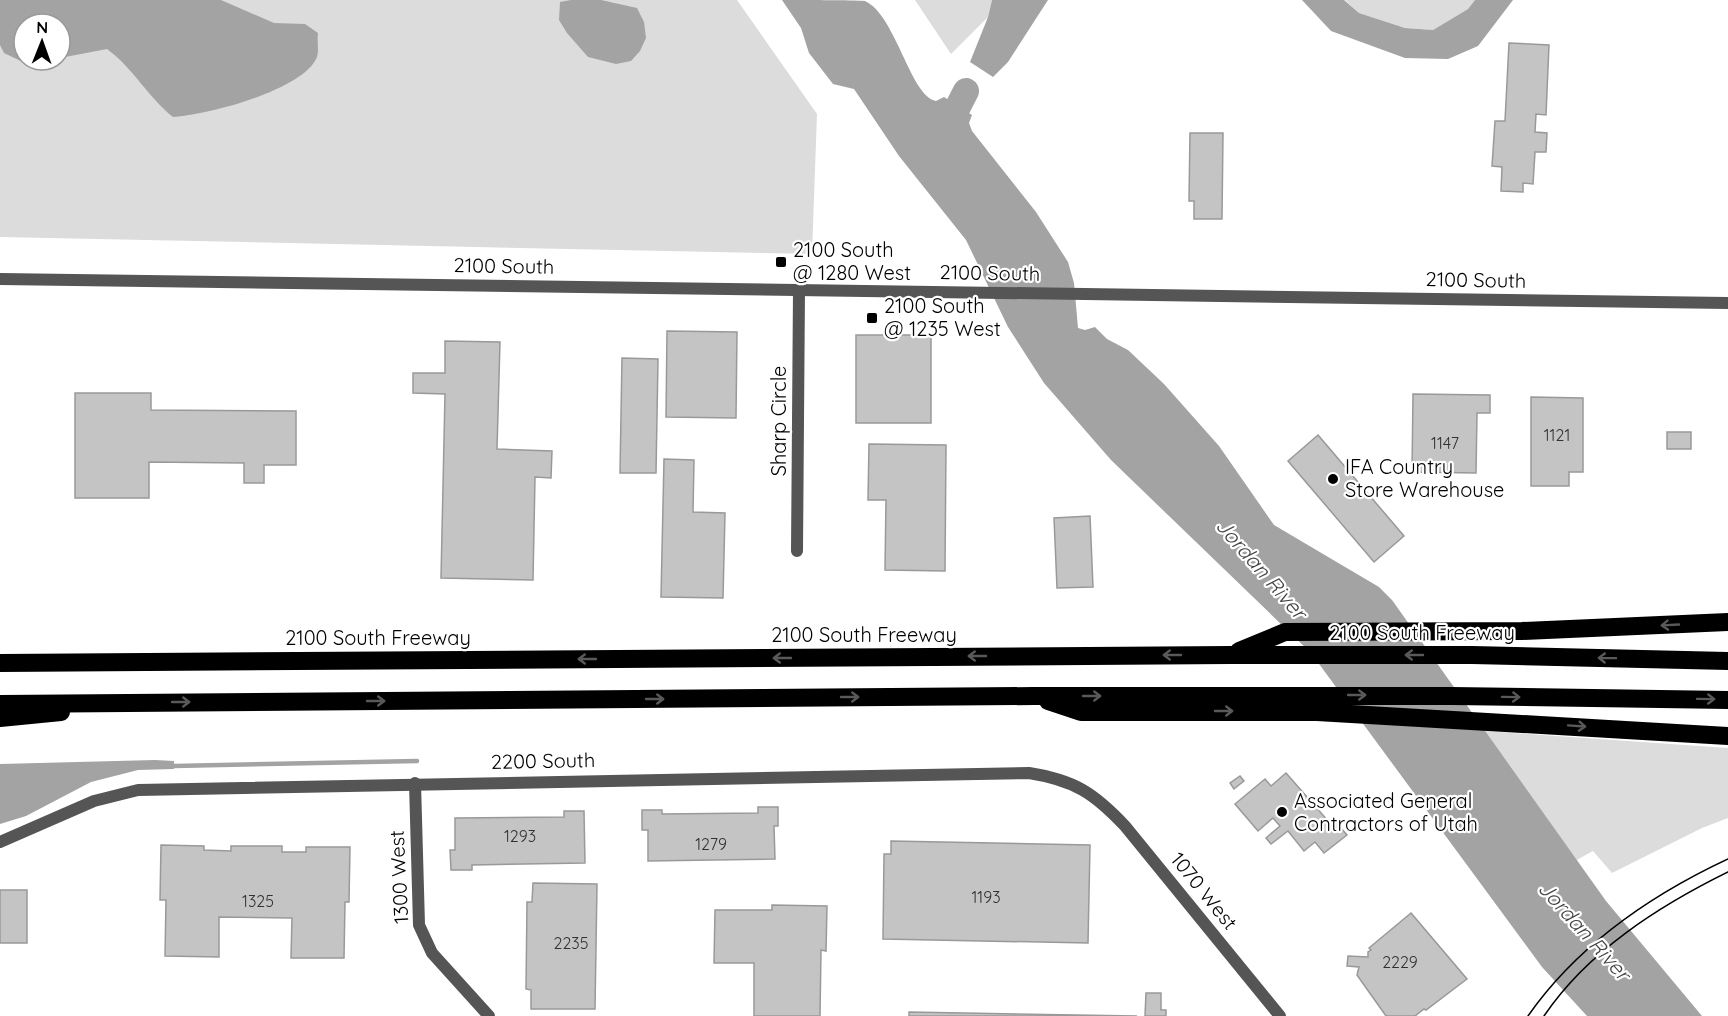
<svg xmlns="http://www.w3.org/2000/svg" width="1728" height="1016" font-family="Quicksand,sans-serif">
<style>
.green{fill:#dcdcdc;fill-rule:evenodd}
.water{fill:#a3a3a3}
.lines{fill:none;stroke-linecap:round;stroke-linejoin:round}
.stream{stroke:#a3a3a3;stroke-width:4.5}
.river{stroke:#a3a3a3;stroke-width:26}
.building{fill:#c4c4c4;stroke:#999;stroke-width:1.5}
.minor{stroke:#555;stroke-width:12}
.tertiary{stroke:#555;stroke-width:12}
.motorway{stroke:#000;stroke-width:18}
.tram{stroke:#000;stroke-width:1.5}
.oneway{stroke:#595959}
.poi-dot{fill:#000;stroke:#fff;stroke-width:2}
.labels{text-anchor:middle;stroke-width:4.5;stroke-linejoin:round;paint-order:stroke}
.number-label{font-size:16px;fill:#313131}
.poi-label{font-size:20px;fill:#000;stroke:#fff;text-anchor:start}
.street-label{font-size:20px;fill:#000;stroke:#fff}
.water-label{font-size:21px;font-style:italic;fill:#444;stroke:#fff}
</style>
<rect width="100%" height="100%" fill="#fff"/>
<g class="green">
<path d="M0,0h737l80,114 -5,140 -812,-17zM24,24h36v36h-36z"/>
<path d="M915,0h77l-4,17 -37,37z"/>
<path d="M1345,0h130l-7,9 -35,21 -28,-2 -46,-15z"/>
<path d="M1455,729l273,19v70l-26,10 -90,45 -19,-22 -20,11z"/>
</g>
<g class="water">
<path d="M0,0h221l53,23 31,1 13,9c-1,7 1,18 -1,24 -13,33 -110,58 -144,60 -25,-20 -40,-49 -66,-68l-47,9v-34h-36v36h27l-22,5 -25,-12 -4,-8z"/>
<path d="M571,0h30l36,8 7,14 2,16 -6,13 -9,10 -15,3 -28,-7 -21,-24 -8,-13 1,-18z"/>
<path d="M782,0c15,0 73,0 83,1 31,14 45,95 71,100l8,-4 28,18 -3,8 3,8 64,81 32,50 6,21 4,45 7,2 10,-3 12,12 21,11 36,34 55,62 55,79 105,62 13,13 214,301 96,115h-115l-45,-49 -231,-314 -200,-193 -67,-77 -36,-56 -42,-87 -67,-84 -45,-67 -21,-5 -24,-31 -8,-25z"/>
<path d="M992,0h56l-40,62 -15,15 -23,-15 18,-45z"/>
<path d="M1302,0h42l15,13 46,15 28,2 35,-21 7,-9h38l-35,46 -30,13 -43,-1 -74,-27z"/>
<path d="M155,760l19,1v8l-36,1 -47,12 -65,34 -26,8v-60z"/>
</g>
<g class="lines">
<path class="stream" d="M174,766l243,-5"/>
<path class="river" d="M943,136l23,-45"/>
</g>
<g class="building">
<path d="M1509,43l40,2 -3,70 -10,-1 -1,18 12,1 -1,19h-11l-2,32 -10,-1v9l-22,-1 1,-24 -10,-1 3,-45h10z"/>
<path d="M1190,133h33l-1,86h-28v-18h-5z"/>
<path d="M667,331l70,1 -1,86 -70,-1z"/>
<rect x="856" y="335" width="75" height="88"/>
<path d="M445,341l55,1 -3,107 55,2 -1,27 -16,-1 -2,103 -92,-2 4,-184 -32,-1v-20h32z"/>
<path d="M622,358l36,1 -2,114h-36z"/>
<path d="M75,393h76v17l145,1v54h-32v18h-20v-20l-95,-1v36h-74z"/>
<path d="M1413,394l77,1v18h-13l-1,60 -64,-1z"/>
<path d="M1531,397l52,1v74h-14v14h-38z"/>
<rect x="1667" y="432" width="24" height="17"/>
<path d="M1318,435l86,101 -30,26 -86,-101z"/>
<path d="M869,444l77,1 -1,126 -60,-1 1,-70h-18z"/>
<path d="M664,459l30,1 -1,52 32,1 -2,85 -62,-1z"/>
<path d="M1090,516l3,71 -36,1 -3,-70z"/>
<path d="M1286,773l43,49 4,-3 14,16 -23,18 -9,-11 -11,9 -16,-20 -17,13 -5,-6 14,-12 -7,-8 -15,13 -23,-27 30,-25 6,7z"/>
<path d="M1240,776l4,5 -10,8 -4,-6z"/>
<path d="M758,807h20v19h-4l1,33 -127,2v-31h-6v-20h20v4l96,-1z"/>
<path d="M564,811h20l1,52 -113,2v5h-21l-1,-20h5v-32l109,-1z"/>
<path d="M891,841l199,4 -2,98 -205,-4 1,-85h7z"/>
<path d="M161,845l43,1v4l27,1v-5h51v6h24v-5h44l-1,55h-4l-1,56h-53l1,-40 -73,-1v40l-54,-1 1,-56h-6z"/>
<path d="M533,883l64,1 -2,125h-64v-19l-5,-1 1,-87h5z"/>
<rect x="0" y="890" width="27" height="53"/>
<path d="M772,905l55,1 -1,45 -5,-1 -1,66h-66v-53h-40l1,-53h57z"/>
<path d="M1411,913l56,66 -41,31 -2,-1 -9,7h-29l-29,-41 2,-8 -12,-1 1,-10 20,1v-5l3,-2 -2,-2z"/>
<path d="M1146,993h15v17h5v6h-21z"/>
<path d="M909,1012l228,4h-228z"/>
</g>
<g class="lines">
<g class="minor">
<path d="M797,551l2,-261"/>
<path d="M415,783l4,142 13,28 57,63"/>
<path d="M0,842l94,-41 44,-11 891,-17c45,7 65,20 96,53l155,190"/>
</g>
<path class="tertiary" d="M0,279l1728,24"/>
<g class="motorway">
<path d="M1239,651l46,-19 237,-1 206,-9"/>
<path d="M0,663l1231,-8h241l256,6"/>
<path d="M1048,701l33,11h236l411,24"/>
<path d="M0,704l1034,-8h418l276,4"/>
<path d="M0,718l61,-6"/>
</g>
<g class="tram">
<path d="M1528,1016c49,-70 123,-121 200,-157"/>
<path d="M1544,1016c44,-65 115,-110 184,-144"/>
</g>
</g>
<defs><path id="oneway-shaft" d="M-6 0H5M1.5-3L5.5 0L1.5 3" fill="none" stroke-width="1.6" stroke-linecap="round" stroke-linejoin="round" transform="scale(1.5)"/></defs>
<g class="oneway">
<use href="#oneway-shaft" transform="translate(1670 625) rotate(177)"/>
<use href="#oneway-shaft" transform="translate(1172 655) rotate(180)"/>
<use href="#oneway-shaft" transform="translate(1414 655) rotate(-180)"/>
<use href="#oneway-shaft" transform="translate(977 656) rotate(180)"/>
<use href="#oneway-shaft" transform="translate(782 658) rotate(180)"/>
<use href="#oneway-shaft" transform="translate(1607 658) rotate(-179)"/>
<use href="#oneway-shaft" transform="translate(587 659) rotate(180)"/>
<use href="#oneway-shaft" transform="translate(1357 695)"/>
<use href="#oneway-shaft" transform="translate(1092 696)"/>
<use href="#oneway-shaft" transform="translate(850 697)"/>
<use href="#oneway-shaft" transform="translate(1511 697) rotate(1)"/>
<use href="#oneway-shaft" transform="translate(655 699)"/>
<use href="#oneway-shaft" transform="translate(1706 699) rotate(1)"/>
<use href="#oneway-shaft" transform="translate(376 701)"/>
<use href="#oneway-shaft" transform="translate(181 702)"/>
<use href="#oneway-shaft" transform="translate(1224 711)"/>
<use href="#oneway-shaft" transform="translate(1577 726) rotate(4)"/>
</g>
<g class="poi-dot">
<rect x="775" y="256" width="12" height="12" rx="3"/>
<rect x="866" y="312" width="12" height="12" rx="3"/>
<circle cx="1333" cy="479" r="6"/>
<circle cx="1282" cy="812" r="6"/>
</g>
<g class="labels">
<g class="number-label">
<text x="1557" y="441">1121</text>
<text x="1445" y="449">1147</text>
<text x="520" y="842">1293</text>
<text x="711" y="850">1279</text>
<text x="986" y="903">1193</text>
<text x="258" y="907">1325</text>
<text x="571" y="949">2235</text>
<text x="1400" y="968">2229</text>
</g>
<g class="poi-label">
<text x="793" y="257">2100 South<tspan x="793" dy="23">@ 1280 West</tspan></text>
<text x="884" y="313">2100 South<tspan x="884" dy="23">@ 1235 West</tspan></text>
<text x="1345" y="474">IFA Country<tspan x="1345" dy="23">Store Warehouse</tspan></text>
<text x="1294" y="808">Associated General<tspan x="1294" dy="23">Contractors of Utah</tspan></text>
</g>
<g class="street-label">
<text transform="translate(504 266) rotate(1)" y="7">2100 South</text>
<text transform="translate(990 273) rotate(1)" y="7">2100 South</text>
<text transform="translate(1476 280) rotate(1)" y="7">2100 South</text>
<text transform="translate(779 421) rotate(-90)" y="7">Sharp Circle</text>
<text x="1422" y="640">2100 South Freeway</text>
<text x="864" y="642">2100 South Freeway</text>
<text x="378" y="645">2100 South Freeway</text>
<text transform="translate(543 761) rotate(-1)" y="7">2200 South</text>
<text transform="translate(399 877) rotate(-93)" y="7">1300 West</text>
<text transform="translate(1204 891) rotate(51)" y="7">1070 West</text>
</g>
<g class="water-label">
<text transform="translate(1261 569) rotate(49)" y="7">Jordan River</text>
<text transform="translate(1584 931) rotate(48)" y="7">Jordan River</text>
</g>
</g>
<g transform="translate(42 42) rotate(1)"><circle r="28" fill="#ffffff" stroke="#999999" stroke-width="1.5"/>
<path d="M0-4.5L10 22L0 15L-10 22Z" fill="#000000"/>
<text y="-9" font-size="16" font-weight="bold" text-anchor="middle" fill="#000000">N</text>
</g>
</svg>
